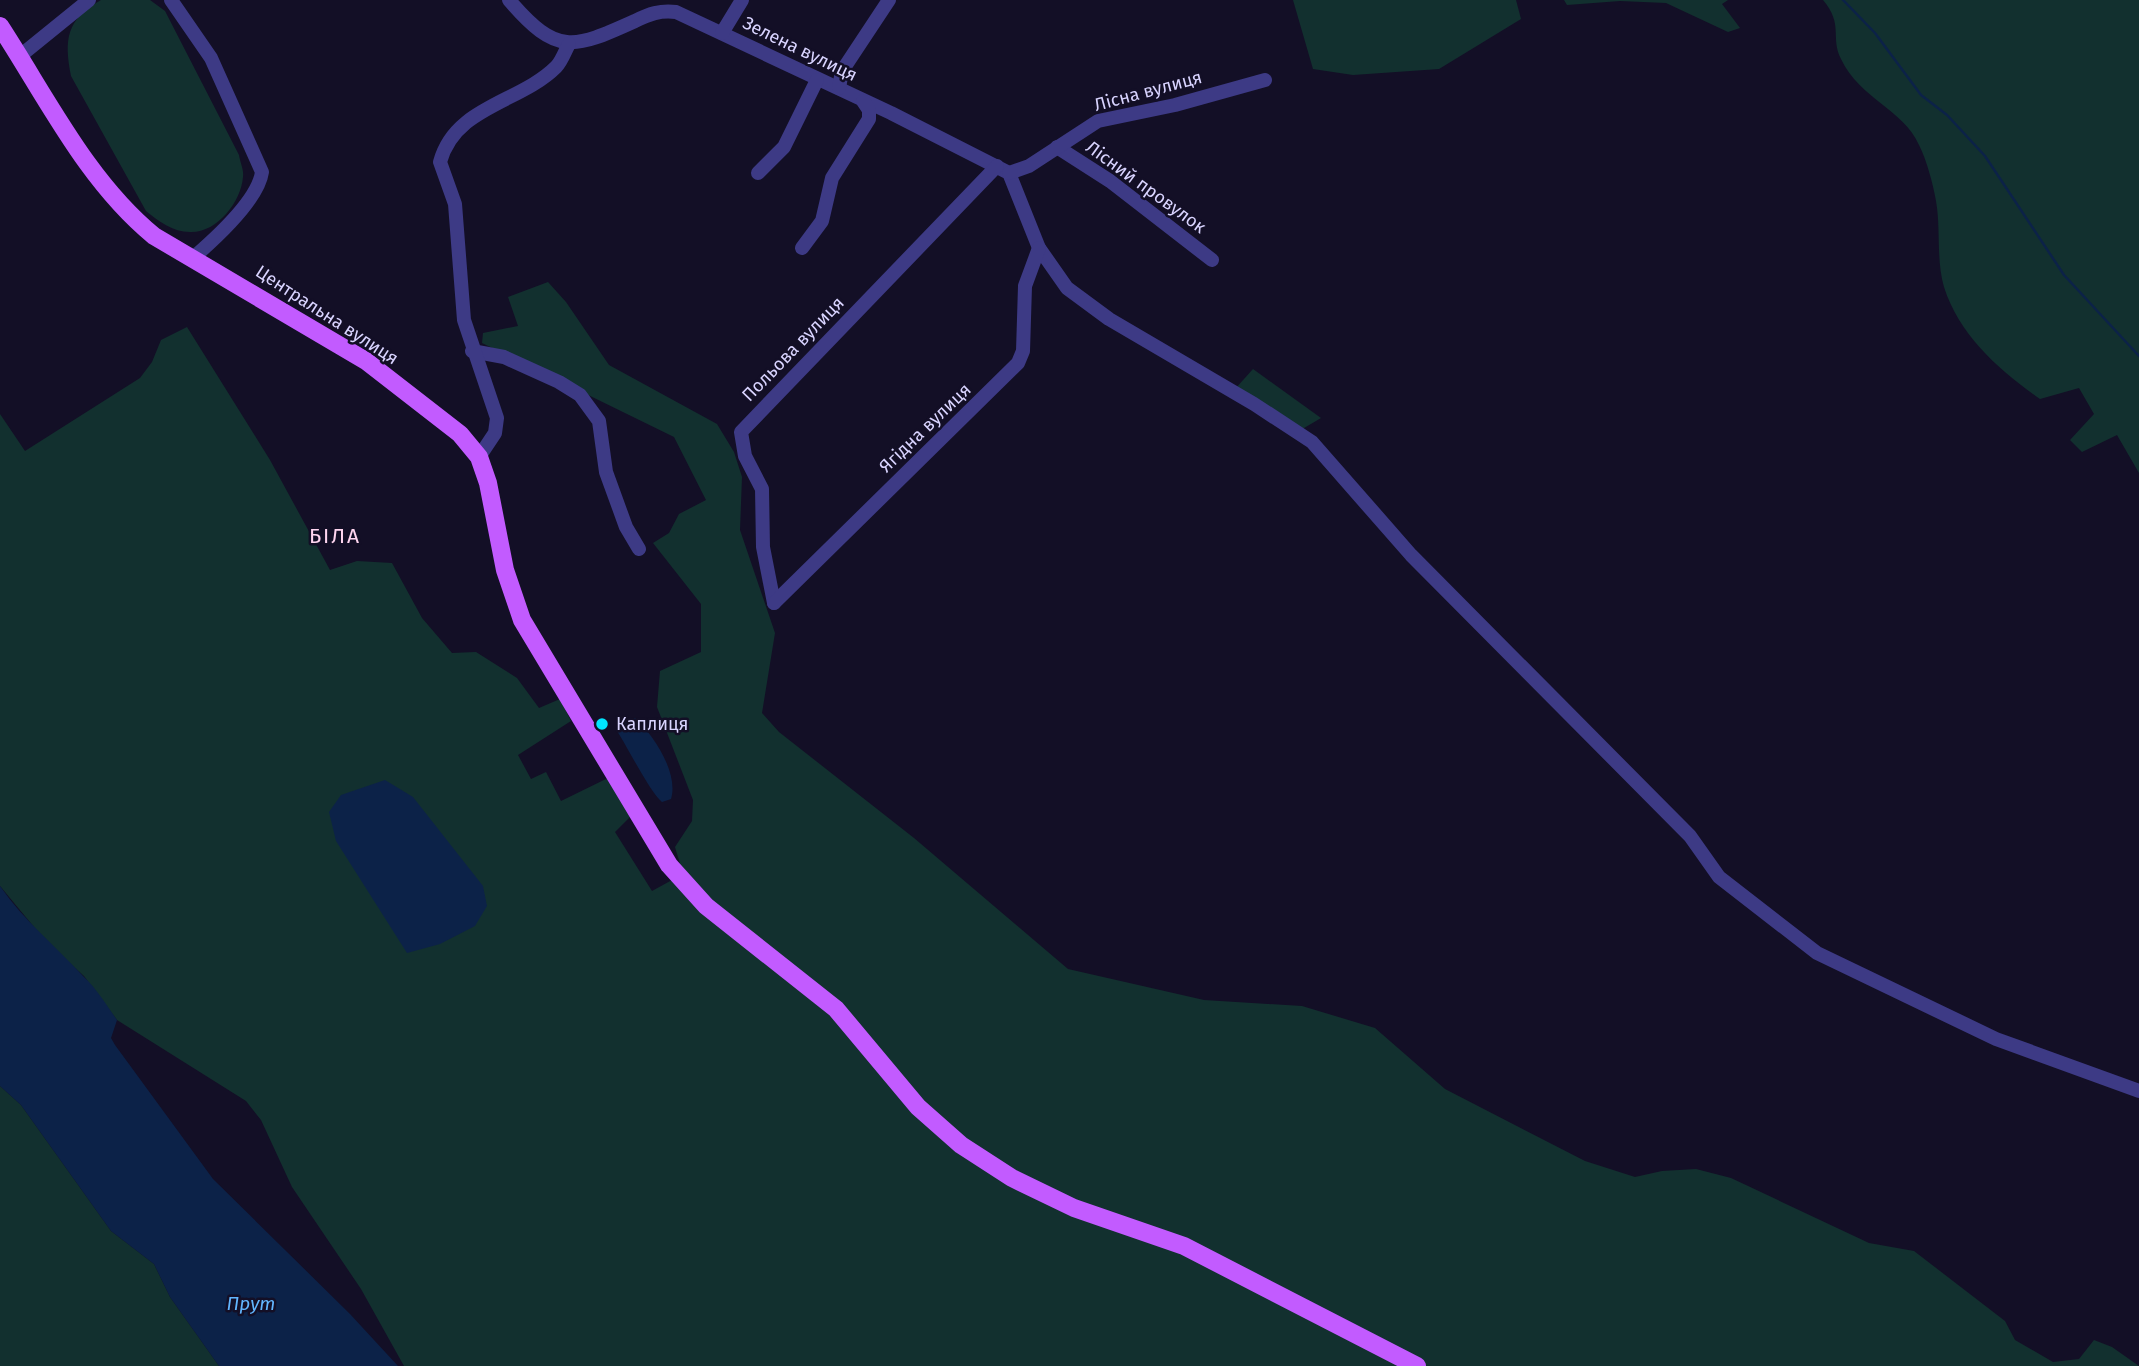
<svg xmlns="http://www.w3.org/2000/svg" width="2139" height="1366" font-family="'Fira Sans',sans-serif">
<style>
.green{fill:#12302f}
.water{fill:#0c2248}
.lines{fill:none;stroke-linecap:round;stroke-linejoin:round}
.stream{stroke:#0c2248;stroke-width:2.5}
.minor{stroke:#3d3a85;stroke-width:14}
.major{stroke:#c25bff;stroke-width:18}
.poi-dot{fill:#00e5ff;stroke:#130f26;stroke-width:2.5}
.labels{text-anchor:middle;stroke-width:5;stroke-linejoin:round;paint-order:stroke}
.street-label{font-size:18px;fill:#d9d4ff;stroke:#130f26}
.poi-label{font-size:18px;fill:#d9d4ff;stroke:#130f26;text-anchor:start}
.water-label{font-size:19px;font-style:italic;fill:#62b6ff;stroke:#130f26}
.quarter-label{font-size:21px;letter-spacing:2px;fill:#ffd6f0;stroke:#130f26}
</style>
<rect width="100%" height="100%" fill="#130f26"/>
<g class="green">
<path d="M101,0h49l15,11 74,144c1,7 5,15 4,22 -2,25 -26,56 -53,55 -17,0 -32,-11 -44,-21l-75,-135c-7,-37 -5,-56 30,-76z"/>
<path d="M1293,0h223l5,19 -82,50 -86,6 -40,-6z"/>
<path d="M1564,0h164l-6,4 18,24 -12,4 -62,-29 -46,-2 -53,4z"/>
<path d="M1823,0h316v473l-22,-38 -35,17 -12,-12 24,-26 -15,-26 -39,11c-40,-28 -81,-64 -96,-112 -8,-27 -3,-58 -8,-86 -3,-17 -9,-40 -17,-56 -16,-36 -59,-46 -78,-86 -11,-22 3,-34 -18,-59z"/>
<path d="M548,282l18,20 43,63 108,59 17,28 8,25 -2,53 35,103 -13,80 17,19 135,106 154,131 136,31 98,6 73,22 70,61 140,72 50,16 27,-6 34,-2 35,9 138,65 45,8 91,70 10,19 38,22 26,-3 15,-19 18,7 27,19h-1735l-43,-77 -69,-102 -31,-67 -15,-19 -129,-81 -33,-44 -35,-31 -49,-59v-472l25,37 115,-73 12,-16 9,-22 26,-13 83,133 60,110 27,-9 35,2 30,55 30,35 24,-1 41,26 22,30 21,-9 11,22 -53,34 13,24 15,-7 15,29 47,-23 23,38 -16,16 37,59 31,-17 -8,-27 17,-26 1,-21 -36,-93 3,-36 41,-19v-48l-48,-61 16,-10 10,-19 27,-14 -32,-63 -192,-94 1,-10 35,-7 -10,-29z"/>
<path d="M1253,369l68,49 -22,13 -64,-42z"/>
<path d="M0,1086l21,19 90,126 43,33 16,33 49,69h-219z"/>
</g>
<g class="water">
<path d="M635,718c18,16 44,55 36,81l-9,3c-12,-10 -34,-54 -45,-71l7,-12z"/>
<path d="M385,780l28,17 70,89 4,20 -12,20 -35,18 -33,9 -71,-112 -7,-29 12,-17z"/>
<path d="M0,886c24,35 56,60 84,91 13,12 23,29 33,43l-6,18 4,7 98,134 137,135 48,52h-179l-49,-69 -16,-33 -43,-33 -90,-126 -21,-19z"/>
</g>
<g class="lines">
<path class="stream" d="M1843,0l32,33 46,62 26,20 38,41 79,119 75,81"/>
<g class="minor">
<path d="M171,0l40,58 51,114c-4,28 -46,66 -68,85"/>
<path d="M509,0c48,56 64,49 126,21 14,-7 25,-11 41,-9l215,101 118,60 30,75 28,40 42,31 145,85 58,38 99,113 279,281 29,41 98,76 179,86 143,52"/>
<path d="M722,33l20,-33"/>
<path d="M20,56l69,-56"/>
<path d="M839,88l3,-17 47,-71"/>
<path d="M1057,147l53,34 102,79"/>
<path d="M758,173l26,-26 33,-67"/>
<path d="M1009,173l20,-7 69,-45 77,-16 90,-25"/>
<path d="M802,248l20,-27 10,-43 37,-59v-9l-6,-9"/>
<path d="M472,351l32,6 55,25 21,13 19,26 7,51 20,55 13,22"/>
<path d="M479,457l16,-24 2,-15 -33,-98 -9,-116 -15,-42c15,-56 80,-59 116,-95 6,-6 9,-16 13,-23"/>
<path d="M774,603l-11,-56 -1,-58 -17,-33 -4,-24 256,-266"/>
<path d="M774,603l244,-240 5,-12 2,-65 14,-38"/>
</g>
<path class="major" d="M0,26c47,72 87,155 154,210l212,125 94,73 19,23 9,26 17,87 17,50 147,245 37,41 130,103 82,98 43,38 51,33 62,30 110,38 233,120"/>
</g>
<circle class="poi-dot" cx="602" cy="724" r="7"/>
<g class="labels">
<g class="street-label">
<text transform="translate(800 49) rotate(26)" y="6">Зелена вулиця</text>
<text transform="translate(1148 91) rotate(-15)" y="6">Лісна вулиця</text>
<text transform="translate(1146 187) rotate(36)" y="6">Лісний провулок</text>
<text transform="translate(327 315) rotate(33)" y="6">Центральна вулиця</text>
<text transform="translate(793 349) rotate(-46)" y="6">Польова вулиця</text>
<text transform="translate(925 428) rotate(-44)" y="6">Ягідна вулиця</text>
</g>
<g class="poi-label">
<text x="616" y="730">Каплиця</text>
</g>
<g class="water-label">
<text x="251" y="1310">Прут</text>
</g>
<g class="quarter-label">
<text x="335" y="543">БІЛА</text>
</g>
</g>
</svg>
